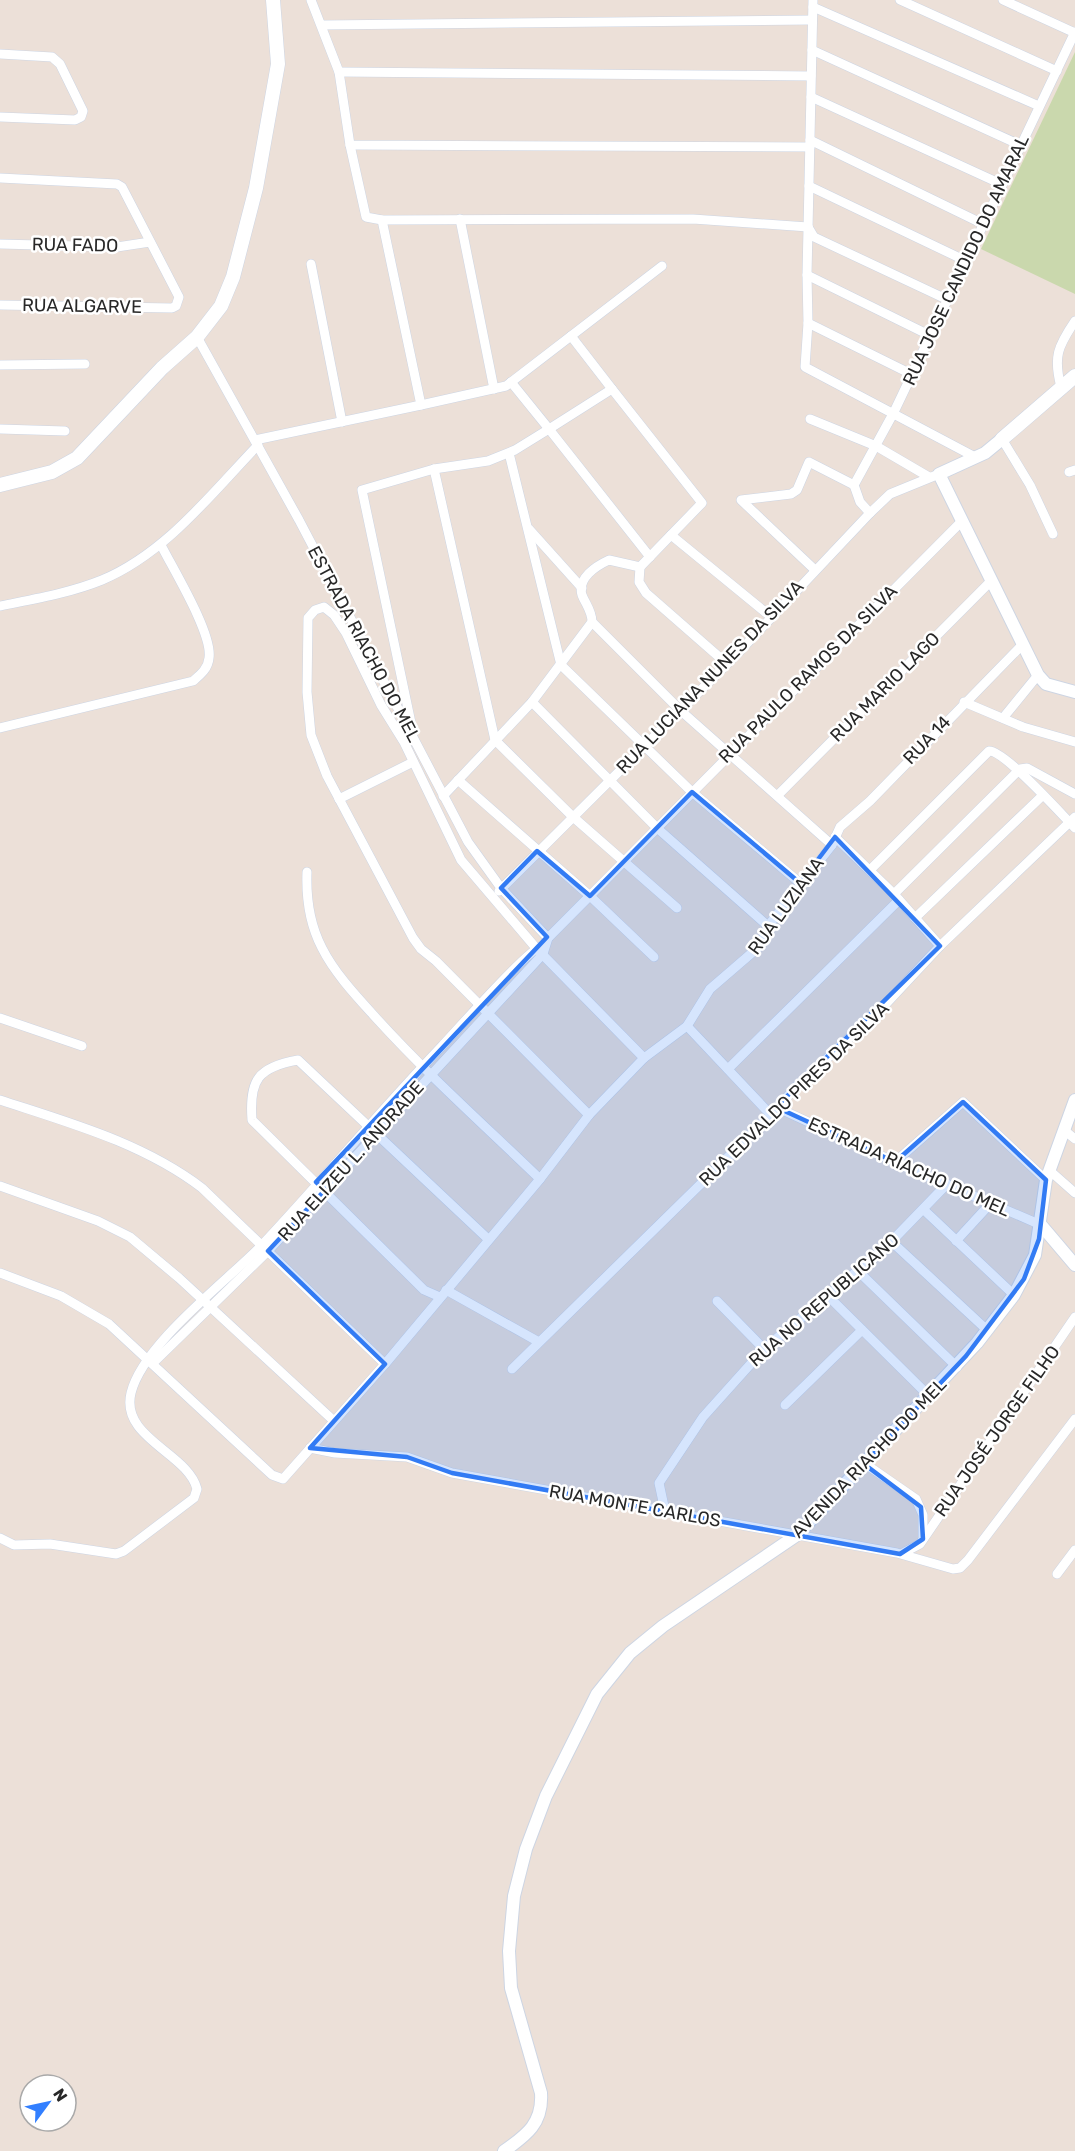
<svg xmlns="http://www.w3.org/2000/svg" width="1075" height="2151" font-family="Rubik,sans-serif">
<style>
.cemetery{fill:#cad8ad}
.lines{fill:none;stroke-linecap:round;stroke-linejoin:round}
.minor-casing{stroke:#cdd5e3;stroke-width:10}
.tertiary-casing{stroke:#cdd5e3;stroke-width:14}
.secondary-casing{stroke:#cdd5e3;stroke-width:15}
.minor{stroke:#fff;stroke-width:9}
.tertiary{stroke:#fff;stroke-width:12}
.secondary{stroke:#fff;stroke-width:14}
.marked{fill:#327bf4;fill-opacity:0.2;stroke:#327bf4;stroke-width:4.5;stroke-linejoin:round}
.labels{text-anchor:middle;stroke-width:5;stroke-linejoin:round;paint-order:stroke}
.street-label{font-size:18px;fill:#282828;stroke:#fff}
</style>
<rect width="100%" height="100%" fill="#ece0d8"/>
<path class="cemetery" d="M1075,52v242l-94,-45z"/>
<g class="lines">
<defs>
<g id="minor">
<path d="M311,0l28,72 11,73 460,2"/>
<path d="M813,0l-6,275 1,48 -3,44 170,90"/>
<path d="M900,0l157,71"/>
<path d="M1003,0l72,33"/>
<path d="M813,7l226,99"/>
<path d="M322,25l490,-5"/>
<path d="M812,50l208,95"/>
<path d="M0,54l52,3 8,7 23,47 -2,6 -6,3 -75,-3"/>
<path d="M339,72l472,4"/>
<path d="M811,97l190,87"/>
<path d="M810,140l173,84"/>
<path d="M350,145l16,72 16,3 311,-1 115,8"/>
<path d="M0,178l117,6 5,3 57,110 -3,9 -4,2 -172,-3"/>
<path d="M809,186l155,74"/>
<path d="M460,219l34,170"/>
<path d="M808,227l6,10 132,62"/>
<path d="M0,244l117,3 33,-5"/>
<path d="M311,264l31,158"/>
<path d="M807,275l124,61"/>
<path d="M808,323l103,51"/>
<path d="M571,336l41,53"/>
<path d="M197,337l102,183 169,322 33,46 47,50"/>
<path d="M0,365l85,-1"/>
<path d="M1061,387c-8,-30 -3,-41 14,-66"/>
<path d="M421,405l85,-19 156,-120"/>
<path d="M810,419l66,27 53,31"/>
<path d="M0,429l65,2"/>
<path d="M1002,439l28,46 23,49"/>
<path d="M255,440l166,-35 -39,-185"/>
<path d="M509,453l52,212 131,127 108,91"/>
<path d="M434,469l61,271 77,76 105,92"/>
<path d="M1069,472l6,-2"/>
<path d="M854,485l40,-73 181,-380"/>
<path d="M854,485l6,17 10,11"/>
<path d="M529,529l53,59"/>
<path d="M671,535l99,81"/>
<path d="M640,567l-1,15 7,11 80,70"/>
<path d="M815,570l-74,-70 50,-6 6,-4 12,-28 45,23"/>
<path d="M0,606c34,-7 70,-13 102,-26 64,-27 109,-86 156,-135"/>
<path d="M592,622l88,88 152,135"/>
<path d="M532,702l125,126 111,98"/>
<path d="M964,702l59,25 52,15"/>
<path d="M1003,718l35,-43"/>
<path d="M411,723l-49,-233 72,-21 54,-8 27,-11 34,-21 101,128"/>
<path d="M0,728l193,-47c7,-6 15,-12 16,-23 4,-24 -36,-89 -48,-113"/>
<path d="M458,780l132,116 64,61"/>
<path d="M778,795l214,-215"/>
<path d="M443,796l89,-94 60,-80c0,-11 -6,-17 -10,-27 -5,-17 14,-29 27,-35l31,7 62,-64 -90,-114 -63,40 -38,-47"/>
<path d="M339,799l74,-37"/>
<path d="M835,837l59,57 46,52"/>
<path d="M870,870l119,-119c15,-1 72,63 86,77"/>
<path d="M307,872c-1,26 3,53 15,76 13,26 36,50 55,71 51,56 108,107 163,160"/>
<path d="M499,891l238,-237 133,-141 20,-19 49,-20"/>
<path d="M894,894l126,-125 7,-1 48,26"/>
<path d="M915,918l127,-122"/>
<path d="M0,1018l82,28"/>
<path d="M687,1026l84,89"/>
<path d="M728,1069l171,-169"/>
<path d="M0,1100c70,23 143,43 202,88l183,176"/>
<path d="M778,1108l117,54 146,63"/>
<path d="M589,1115l-153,-154 -15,-12 -8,-11 -86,-162 -16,-41 -4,-43 1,-74 7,-8 9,-3 10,8 12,18 35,72 23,37 57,118 75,88 108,110"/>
<path d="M1064,1130l11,9"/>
<path d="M895,1162l68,-60 83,78"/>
<path d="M1049,1170l26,23"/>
<path d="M0,1186l98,35 32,16 49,41 155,143"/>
<path d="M924,1210l90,85"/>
<path d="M956,1241l34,-37"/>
<path d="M892,1242l95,88"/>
<path d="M858,1271l99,96"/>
<path d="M0,1273l61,23 48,28 163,151 11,4 102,-115 155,-185 49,-64 55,-57 43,-32 23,-37 51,-44 7,-19 64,-81 8,-18 30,-26 153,-157"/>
<path d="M446,1290l93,52"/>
<path d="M827,1295l102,101"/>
<path d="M440,1297l-16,-7 -172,-170c-3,-40 6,-53 46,-60l190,179"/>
<path d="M717,1301l47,48"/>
<path d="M153,1363l115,-112 275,-297 5,-16 413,-416"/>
<path d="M512,1369l259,-254 26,-29 87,-80 56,-60 135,-129"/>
<path d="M785,1405l77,-75"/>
<path d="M310,1448l25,5 72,4 45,16 445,80 56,16 7,-1 8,-8 107,-141"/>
<path d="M864,1463l52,36 7,16v24"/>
<path d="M665,1511l-6,-28 44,-66 61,-68 123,-103 60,-62"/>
<path d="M0,1538l14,7 36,-1 66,10 8,-3 70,-53 3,-9c-9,-36 -77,-51 -66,-96 12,-49 95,-111 131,-148 61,-65 118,-134 180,-199 15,-16 85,-95 98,-99"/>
<path d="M903,1553l17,-9 155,-227"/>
<path d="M1057,1574l18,-24"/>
</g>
<g id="tertiary">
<path d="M1002,439l-17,14 -46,21 99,201 8,9 29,8"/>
<path d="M1041,1225l34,40"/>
<path d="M504,2151c23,-16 39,-28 37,-58l-30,-105 -2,-37 5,-55 12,-47 20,-53 51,-102 33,-41 33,-27 134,-91 180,-192 37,-48 21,-40 11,-75 29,-80"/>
</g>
<g id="secondary">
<path d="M1002,439l73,-63"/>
<path d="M0,485l52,-13 25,-14 85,-90 35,-31 24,-31 12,-29 23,-89 22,-124 -5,-64"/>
</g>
</defs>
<use href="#minor" class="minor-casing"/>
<use href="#tertiary" class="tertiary-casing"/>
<use href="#secondary" class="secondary-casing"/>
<use href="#minor" class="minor"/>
<use href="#tertiary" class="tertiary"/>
<use href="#secondary" class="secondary"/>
</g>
<path class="marked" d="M692,792l108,91 35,-46 105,109 -164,161 119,55 68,-60 83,78 -7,59 -15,40 -58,77 -102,108 57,43 2,32 -23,15 -448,-81 -45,-16 -97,-9 75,-84 -117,-113 57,-61 -9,-8 231,-245 -46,-49 36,-37 53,45z"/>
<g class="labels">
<g class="street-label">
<text transform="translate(75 245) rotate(1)" y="6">RUA FADO</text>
<text transform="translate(966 260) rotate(-65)" y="6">RUA JOSE CANDIDO DO AMARAL</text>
<text transform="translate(82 306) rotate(1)" y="6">RUA ALGARVE</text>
<text transform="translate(364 644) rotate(62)" y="6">ESTRADA RIACHO DO MEL</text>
<text transform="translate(808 674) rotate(-45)" y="6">RUA PAULO RAMOS DA SILVA</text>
<text transform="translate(710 677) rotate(-46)" y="6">RUA LUCIANA NUNES DA SILVA</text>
<text transform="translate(885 687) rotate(-45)" y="6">RUA MARIO LAGO</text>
<text transform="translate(927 740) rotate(-46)" y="6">RUA 14</text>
<text transform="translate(786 906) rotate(-54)" y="6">RUA LUZIANA</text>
<text transform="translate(794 1094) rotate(-44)" y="6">RUA EDVALDO PIRES DA SILVA</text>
<text transform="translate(351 1161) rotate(-48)" y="6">RUA ELIZEU L. ANDRADE</text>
<text transform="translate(909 1167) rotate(24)" y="6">ESTRADA RIACHO DO MEL</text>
<text transform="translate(824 1300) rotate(-41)" y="6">RUA NO REPUBLICANO</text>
<text transform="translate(997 1431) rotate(-55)" y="6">RUA JOSÉ JORGE FILHO</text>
<text transform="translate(869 1458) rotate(-46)" y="6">AVENIDA RIACHO DO MEL</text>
<text transform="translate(635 1506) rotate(10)" y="6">RUA MONTE CARLOS</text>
</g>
</g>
<g transform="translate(48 2103) rotate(57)"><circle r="28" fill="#ffffff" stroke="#a9a9a9" stroke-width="1.5"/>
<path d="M0-4.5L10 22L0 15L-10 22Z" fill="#327fff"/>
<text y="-9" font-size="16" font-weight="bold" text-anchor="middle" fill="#282828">N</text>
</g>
</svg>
